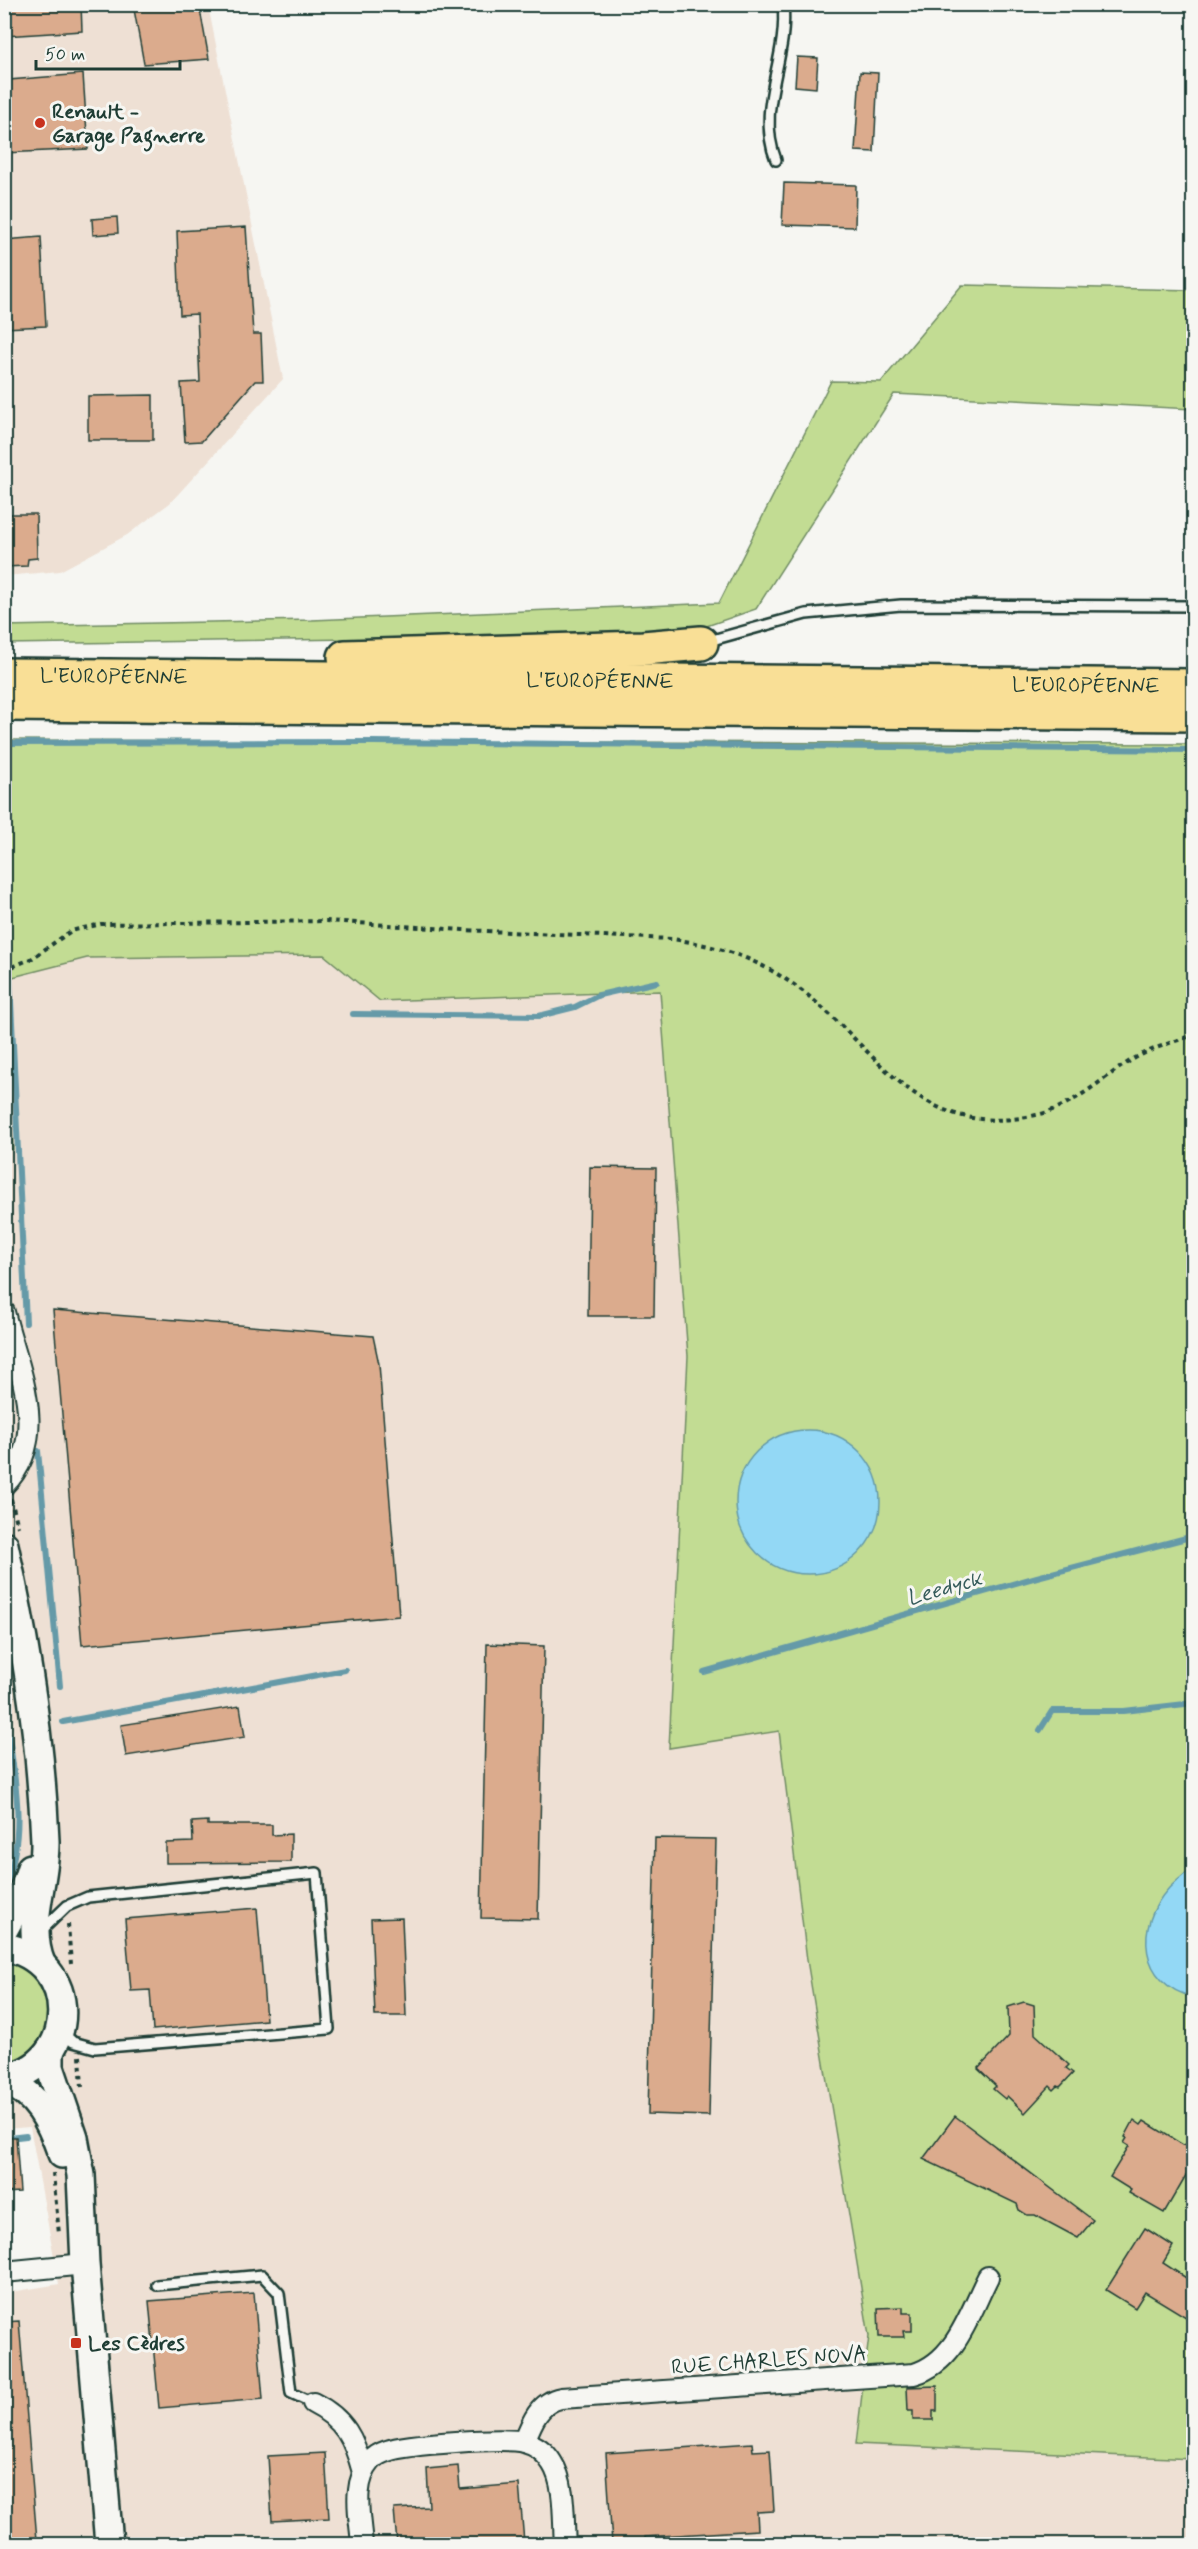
<svg xmlns="http://www.w3.org/2000/svg" width="1198" height="2549" font-family="Mynerve,sans-serif">
<style>
.built{fill:#eee0d4}
.green{fill:#c2dc93;stroke:#708c64;stroke-width:1.5}
.water{fill:#93d8f5;stroke:#659aa8;stroke-width:1.5}
.lines{fill:none;stroke-linecap:round;stroke-linejoin:round}
.stream{stroke:#659aa8;stroke-width:6}
.building{fill:#dbab8d;stroke:#1f3d34;stroke-width:1.5}
.lane-casing{stroke:#1f3d34;stroke-width:14}
.street-casing{stroke:#1f3d34;stroke-width:24}
.secondary-casing{stroke:#1f3d34;stroke-width:32}
.highway-casing{stroke:#1f3d34;stroke-width:38}
.path{stroke:#1f3d34;stroke-width:4;stroke-dasharray:4.5 4.5;stroke-linecap:butt}
.lane{stroke:#f6f6f2;stroke-width:9}
.street{stroke:#f6f6f2;stroke-width:20}
.secondary{stroke:#f6f6f2;stroke-width:27}
.highway{stroke:#f9df96;stroke-width:33}
.poi-dot{fill:#c8321e;stroke:#f6f6f2;stroke-width:2}
.labels{text-anchor:middle;stroke-width:6;stroke-linejoin:round;paint-order:stroke}
.poi-label{font-size:21px;font-weight:bold;fill:#1f3d34;stroke:#f6f6f2;text-anchor:start}
.street-label{font-size:21px;fill:#1f3d34;stroke:#f6f6f2}
.water-label{font-size:22px;font-style:italic;fill:#365c5b;stroke:#f6f6f2}
</style>
<rect width="100%" height="100%" fill="#f6f6f2"/>
<filter id="ink" filterUnits="userSpaceOnUse"><feTurbulence type="fractalNoise" baseFrequency=".0167" numOctaves="2"/><feDisplacementMap in="SourceGraphic" scale="12" xChannelSelector="R" yChannelSelector="G"/><feConvolveMatrix kernelMatrix="1 2 1 2 8 2 1 2 1" color-interpolation-filters="sRGB"/></filter>
<g filter="url(#ink)">
<g class="built">
<path d="M5,5h203l75,374 -113,124 -43,32 -67,36 -55,5z"/>
<path d="M324,955l56,46 280,-10 28,365 -19,392 110,-17 28,229 62,376 -13,108 337,15v85h-1188v-251l54,-9 -29,-157 -26,2v-980l9,1 -8,-171 82,-21z"/>
</g>
<g class="green">
<path d="M962,285l231,5v119l-299,-15 -138,215 -58,20 -66,6 -627,9 -1,-18 308,-6 407,-17 112,-222 50,1z"/>
<path d="M5,740l1188,4v1715l-337,-15 13,-108 -62,-376 -28,-229 -110,17 19,-392 -28,-365 -280,10 -56,-46 -237,3 -82,21z"/>
<path d="M4,984h1l8,166 -8,-1z"/>
<path d="M4,1958l28,13 15,20 2,36 -15,26 -30,14z"/>
</g>
<g class="water">
<circle cx="808" cy="1502" r="72"/>
<path d="M1193,1867v130c-54,-13 -59,-71 -24,-109 7,-7 16,-14 24,-21z"/>
</g>
<g class="lines">
<g class="stream">
<path d="M4,743l369,-1 821,8"/>
<path d="M4,865l5,94"/>
<path d="M10,980l16,343"/>
<path d="M353,1014l186,2 36,-9 24,-12 58,-13"/>
<path d="M38,1451l22,235"/>
<path d="M704,1672l333,-95 157,-41"/>
<path d="M4,1704c8,62 26,125 0,184"/>
<path d="M63,1722l282,-52"/>
<path d="M1040,1730l12,-19h72l70,-8"/>
<path d="M9,2138l17,-2"/>
</g>
</g>
<g class="building">
<path d="M4,4h77l1,27 -78,5z"/>
<path d="M133,4h66l10,55 -65,5z"/>
<path d="M797,57l21,1 -2,30 -21,-2z"/>
<path d="M860,72l18,1 -4,79 -19,-1z"/>
<path d="M83,74l5,75 -84,4v-30h8l-3,-43z"/>
<path d="M784,183l72,2 -1,42 -73,-2z"/>
<path d="M117,217l1,16 -25,2 -1,-16z"/>
<path d="M246,227l7,107h8l2,47h-8l-53,60 -17,1 -4,-59 19,-1 -3,-68 -17,1 -3,-84z"/>
<path d="M41,237l5,89 -42,2v-88z"/>
<path d="M153,395v45h-65v-44z"/>
<path d="M4,514h32l1,44 -9,1 -1,7 -23,1z"/>
<path d="M590,1167l66,1 -2,148h-66z"/>
<path d="M53,1310l320,26 6,28 20,252 -317,29z"/>
<path d="M487,1644l57,2 -6,273 -57,-1z"/>
<path d="M240,1706l5,31 -119,19 -5,-31z"/>
<path d="M208,1821v4h64v10l19,-1v28l-125,1v-20l27,-1 -1,-20z"/>
<path d="M655,1838l61,1 -7,277 -61,-2z"/>
<path d="M257,1908l9,112 -113,10 -3,-40 -19,1 -6,-72z"/>
<path d="M402,1918l4,98h-31l-4,-97z"/>
<path d="M1024,2002l10,3 1,29 34,31 -3,3 7,5 -13,14 -2,-1 -4,4 -4,-4 -25,27 -18,-17 -2,3 -12,-10 3,-3 -18,-17 31,-33 -1,-29z"/>
<path d="M955,2116l138,104 -15,18 -43,-23h-8l-8,-5 -2,-6 -94,-45z"/>
<path d="M1134,2120l7,5 3,-4 39,24 11,-3v27l-5,1 -25,43 -35,-20 2,-3 -21,-13 19,-31 -5,-3 3,-5 -2,-1z"/>
<path d="M4,2137h12l4,55 -16,1z"/>
<path d="M1145,2228l28,18 -10,17 31,20v39l-49,-30 -10,16 -29,-18z"/>
<path d="M254,2293l9,106 -104,9 -10,-107z"/>
<path d="M903,2307v6h9v18h-9l1,6h-25l-1,-29z"/>
<path d="M19,2321l18,219 -33,3v-221z"/>
<path d="M937,2386v25h-4v9h-20v-9h-5l-1,-24z"/>
<path d="M752,2443l1,8 17,-1 4,61 -17,1 1,18 -113,7v5l-33,2 -6,-91z"/>
<path d="M325,2453l4,65 -57,3 -4,-65z"/>
<path d="M458,2466l2,23 59,-5 5,58 -127,2 -3,-35 35,-2 -2,-38z"/>
</g>
<g class="lines">
<defs>
<g id="lane">
<path d="M776,160c-21,-53 13,-101 7,-156"/>
<path d="M705,642l101,-28 95,-9 293,1"/>
<path d="M41,1931l26,-25 21,-9 229,-24 12,156 -234,19 -22,-6 -11,-10"/>
<path d="M157,2285l105,-10 17,18 12,100 22,10"/>
</g>
<g id="street">
<path d="M4,1312c13,55 48,125 0,173"/>
<path d="M4,2272l81,-8"/>
<path d="M313,2403c32,16 41,36 50,69"/>
<path d="M524,2442c7,-18 15,-40 37,-44l353,-24c42,-12 56,-62 74,-97"/>
<path d="M362,2544c-2,-27 -11,-60 9,-83 4,-5 10,-8 16,-10 19,-7 117,-14 137,-9 12,3 22,11 28,21 14,21 11,58 13,81"/>
</g>
<g id="secondary">
<path d="M4,1545c22,98 37,196 41,296 1,41 -20,83 -4,122"/>
<path d="M4,1929l18,-33 9,-28"/>
<path d="M4,1947c77,12 77,119 0,131"/>
<path d="M50,2051v16l24,71 7,37 4,89 24,280"/>
<path d="M4,2079c34,16 46,41 58,75"/>
</g>
<g id="highway">
<path d="M345,657l298,-9 58,-5"/>
<path id="s1" d="M4,675l1190,11"/>
<path d="M4,704l1190,10"/>
</g>
</defs>
<use href="#lane" class="lane-casing"/>
<use href="#street" class="street-casing"/>
<use href="#secondary" class="secondary-casing"/>
<use href="#highway" class="highway-casing"/>
<g class="path">
<path d="M4,970l27,-11 40,-28 30,-7 226,-3 136,9 209,9c49,7 89,21 129,51 79,60 116,152 235,125 35,-7 65,-36 94,-54 20,-12 42,-19 64,-26"/>
<path d="M11,1499l7,28"/>
<path d="M68,1924l3,40"/>
<path d="M80,2056l2,31"/>
<path d="M53,2173l6,61"/>
</g>
<use href="#lane" class="lane"/>
<use href="#street" class="street"/>
<use href="#secondary" class="secondary"/>
<use href="#highway" class="highway"/>
</g>
</g>
<g class="poi-dot">
<circle cx="40" cy="123" r="6"/>
<rect x="70" y="2337" width="12" height="12" rx="3"/>
</g>
<g class="labels">
<g class="poi-label">
<text x="52" y="118">Renault -<tspan x="52" dy="24">Garage Pagnerre</tspan></text>
<text x="88" y="2350">Les Cèdres</text>
</g>
<g class="street-label">
<text dy="7" stroke="none"><textPath href="#s1" startOffset="110">L'EUROPÉENNE</textPath></text>
<text dy="7" stroke="none"><textPath href="#s1" startOffset="596">L'EUROPÉENNE</textPath></text>
<text dy="7" stroke="none"><textPath href="#s1" startOffset="1082">L'EUROPÉENNE</textPath></text>
<text transform="translate(769 2360) rotate(-4)" y="7">RUE CHARLES NOVA</text>
</g>
<g class="water-label">
<text transform="translate(944 1587) rotate(-16)" y="8">Leedyck</text>
</g>
</g>
<rect width="1198" height="2549" fill="none" stroke="#f6f6f2" stroke-width="24"/>
<rect x="12" y="12" width="1174" height="2525" fill="none" stroke="#1f3d34" stroke-width="2" filter="url(#ink)"/>
<path d="M36 60v9h144v-9" fill="none" stroke="#1f3d34" stroke-width="3"/>
<text x="45" y="60" font-size="18" fill="#1f3d34" stroke="#f6f6f2" stroke-width="4.5" paint-order="stroke">50 m</text>
</svg>
